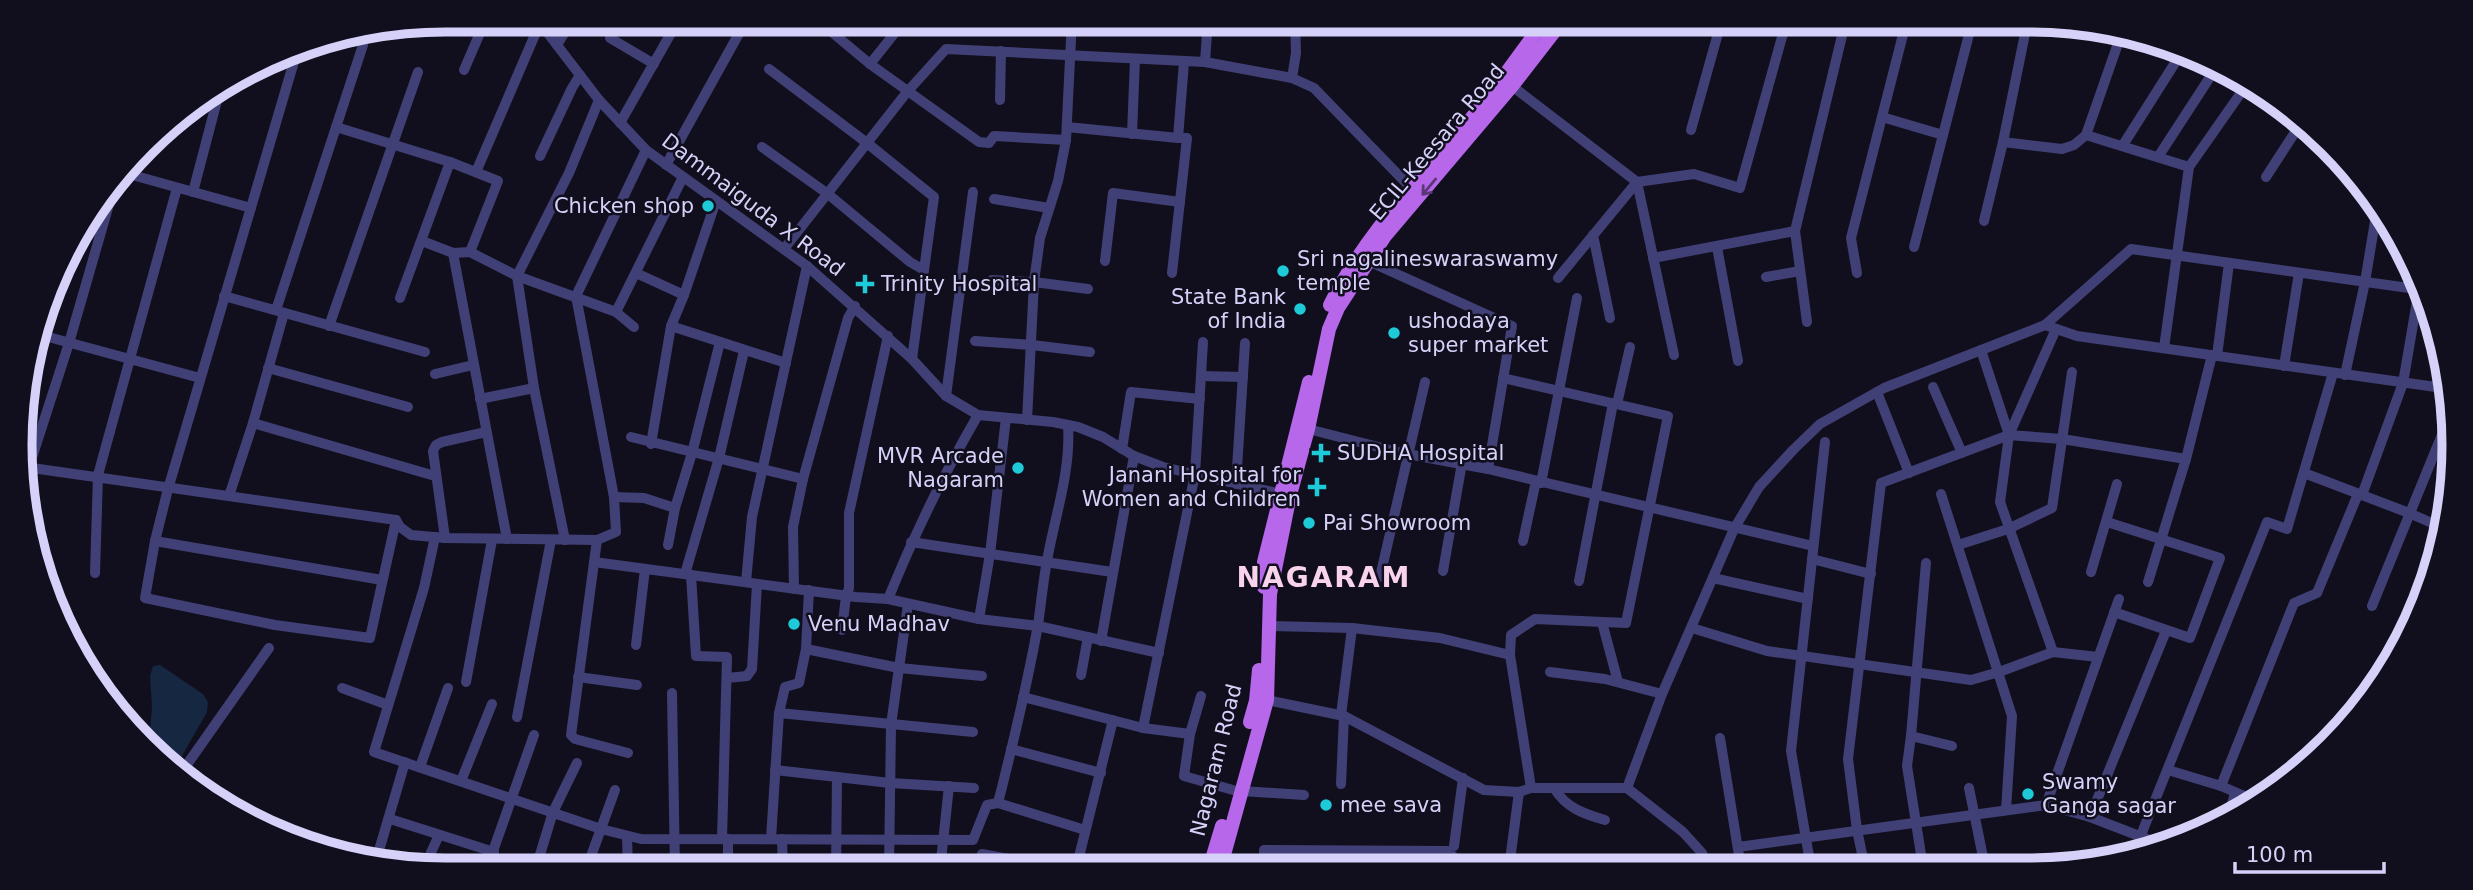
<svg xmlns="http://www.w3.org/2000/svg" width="2473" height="890" font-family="'DejaVu Sans',sans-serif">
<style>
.water{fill:#152741}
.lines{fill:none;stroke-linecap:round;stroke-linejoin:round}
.minor{stroke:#414076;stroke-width:10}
.major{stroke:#b767ea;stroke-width:14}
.oneway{stroke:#5c3779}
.poi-dot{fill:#1ec9d8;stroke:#110f1d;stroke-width:2.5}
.labels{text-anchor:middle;stroke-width:5;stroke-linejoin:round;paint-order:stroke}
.street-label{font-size:21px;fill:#d5d1f9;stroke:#110f1d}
.poi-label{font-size:21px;fill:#d5d1f9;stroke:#110f1d;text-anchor:start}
.district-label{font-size:28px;font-weight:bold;letter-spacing:2px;fill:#f9d3ec;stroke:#110f1d}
.rim{fill:none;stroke:#d5d1f9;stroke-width:9}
</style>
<rect width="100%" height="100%" fill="#110f1d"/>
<path class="water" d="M160,665l43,29 5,8 -1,10 -33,58 -25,-26 3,-37 -2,-31 3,-10z"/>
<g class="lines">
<g class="minor">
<path d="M537,19l62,81 47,50 161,116 105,93 34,37 32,19 75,7 25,5 25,10 31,19 29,11 118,27"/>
<path d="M816,19l54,45 109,78 10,1 5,-7 72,4"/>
<path d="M610,38l44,26"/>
<path d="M557,45l16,-26"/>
<path d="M298,48l-130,441 -13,52 -10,57 130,27 95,13 26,-118"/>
<path d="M1205,62l3,-43"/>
<path d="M870,64l36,-45"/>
<path d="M464,70l22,-51"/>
<path d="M1292,78l4,-25 -1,-34"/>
<path d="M1512,86l125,96 37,173"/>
<path d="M1000,100l1,-49"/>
<path d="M1882,117l61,18"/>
<path d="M620,123l59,-104"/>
<path d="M336,127l114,35 48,19 -28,71"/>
<path d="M1067,127l111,11 6,-76"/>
<path d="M1691,130l31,-111"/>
<path d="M1132,134l3,-75"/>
<path d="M2086,135l103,32 -25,181"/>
<path d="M2003,142l59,7 12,-4 12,-10 36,-103"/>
<path d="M2123,145l57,-90"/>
<path d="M762,147l66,47 82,68 14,8 10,-73 -67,-54 -98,-74"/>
<path d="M540,156l32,-68 8,-13"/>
<path d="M2158,157l56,-86"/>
<path d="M666,165l81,-146"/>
<path d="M2189,167l56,-80"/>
<path d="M476,172l64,-149"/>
<path d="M125,173l126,35"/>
<path d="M2266,177l35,-54"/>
<path d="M193,192l26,-99"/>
<path d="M994,199l55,9"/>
<path d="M1984,221l19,-79 25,-123"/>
<path d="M1593,235l17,83"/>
<path d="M422,241l31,12 17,-1 47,24 99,36 18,15"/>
<path d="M1717,247l21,114"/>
<path d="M1914,247l59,-228"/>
<path d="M784,249l123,-157 39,-43 259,13 87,16 22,10 96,99"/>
<path d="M453,253l54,286"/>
<path d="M1653,258l142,-27"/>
<path d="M1105,261l8,-68 67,9"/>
<path d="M1368,261l144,65 -24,143"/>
<path d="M636,273l48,22"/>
<path d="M1172,273l15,-135h-9"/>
<path d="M1857,273l-6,-35 56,-219"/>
<path d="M1766,277l34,-6"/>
<path d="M1558,278l79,-96 57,-8 46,14 47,-169"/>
<path d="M992,280l42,2 54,7"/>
<path d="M224,296l201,56"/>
<path d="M400,298l50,-136"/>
<path d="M276,310l87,-265"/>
<path d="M616,312l67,-135"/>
<path d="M1807,322l-12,-91 51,-212"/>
<path d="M2045,325l32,11 373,53"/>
<path d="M329,326l89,-254"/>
<path d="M671,326l13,-31 32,-94"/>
<path d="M41,335l159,43"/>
<path d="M975,341l57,4 58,7"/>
<path d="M1981,350l28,85 -9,67 53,150"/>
<path d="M2217,356l12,-93"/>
<path d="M912,359l12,-89"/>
<path d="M2284,366l15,-93"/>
<path d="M268,368l140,39"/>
<path d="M435,374l38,-9"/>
<path d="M2345,375l20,-93 12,-73"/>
<path d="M1201,376l42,1"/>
<path d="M1503,378l165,38 -42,207 -91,-4 -24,16 -1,20"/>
<path d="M1933,387l29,66"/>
<path d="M1877,392l32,81"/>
<path d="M946,396l27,-204"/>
<path d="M480,399l54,-11"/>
<path d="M1617,404l13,-57"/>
<path d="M1027,420l7,-138 6,-44 18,-57 8,-41 6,-121"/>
<path d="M253,423l182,53"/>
<path d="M1308,429l94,24 86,16 325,77"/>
<path d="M2009,435l47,-106"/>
<path d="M631,437l172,42"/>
<path d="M651,444l20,-118 115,37"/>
<path d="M1122,449l9,-57 69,7"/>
<path d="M25,467l371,53 4,7 11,8 34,3 152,2 19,-8 -2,-35 -38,-201 70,-146"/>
<path d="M2304,473l105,40 32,14"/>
<path d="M1541,483l36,-185"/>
<path d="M1236,484l9,-141"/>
<path d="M1941,494l71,222 -6,94"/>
<path d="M2362,495l41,-112 15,-88"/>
<path d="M229,496l24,-73 31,-110"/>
<path d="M614,497l30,1 31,10 -7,37"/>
<path d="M675,508l17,-55 28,-111"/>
<path d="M2107,522l113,36 -30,80 -76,-26"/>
<path d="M28,529l1,-62 40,-124 45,-156"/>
<path d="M435,537l-11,51 -50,164 227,77 40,10 332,1 14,-35 11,-2 87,27"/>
<path d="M445,538l-12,-87 3,-6 6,-3 44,-10"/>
<path d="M565,540l-31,-152 -17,-112 52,-103 30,-73"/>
<path d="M597,540l-26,195 4,4 53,14"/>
<path d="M155,541l227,39"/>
<path d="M1523,541l13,-60"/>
<path d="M911,542l201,30"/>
<path d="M1958,545l50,-16 44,-21 20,-136"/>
<path d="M1812,559l59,15"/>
<path d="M594,562l262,35 32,2 91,20 59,7 121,27"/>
<path d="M1443,571l19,-108"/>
<path d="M2091,572l26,-88"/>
<path d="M95,573l3,-98 79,-287"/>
<path d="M685,574l34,-116 25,-107"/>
<path d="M691,575l5,81 31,1 -5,182"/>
<path d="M1380,577l45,-195"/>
<path d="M1713,578l95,21"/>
<path d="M1579,581l34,-178"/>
<path d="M746,582l6,-65 55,-251"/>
<path d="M2148,582l38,-123 26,-104"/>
<path d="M794,589l-1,-62 10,-48 45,-161 7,-12"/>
<path d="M888,599c26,-64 55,-124 90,-184"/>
<path d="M2372,606l76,-186"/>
<path d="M979,619l11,-65 16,-136"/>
<path d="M1602,622l16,60"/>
<path d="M1271,626l81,2 88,10 70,17 21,133"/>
<path d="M1692,628l75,23 204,29 28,-8 54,-20 45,5"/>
<path d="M842,630l4,-34 3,-8v-75l39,-177"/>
<path d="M1101,641l33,-185"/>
<path d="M636,645l9,-76"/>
<path d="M806,649l93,19 83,8"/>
<path d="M1550,672l55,7 57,15"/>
<path d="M1081,675l7,-38"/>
<path d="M578,677l59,8"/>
<path d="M727,678l20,-2 5,-7 5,-85"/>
<path d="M466,682l26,-142"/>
<path d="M342,688l46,17"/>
<path d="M672,693l3,177"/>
<path d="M1201,696l-11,38 -6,42 49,14"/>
<path d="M1023,697l120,31 47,6"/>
<path d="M1267,700l77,16 140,74 35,2 12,-4h96l56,44 19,21 6,15"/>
<path d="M779,713l194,19"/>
<path d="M1341,715l11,-87"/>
<path d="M517,717l34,-177"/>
<path d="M1143,728l52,-254 8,-132"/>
<path d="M1911,736l41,10"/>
<path d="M1720,738l21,130"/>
<path d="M1011,749l90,24"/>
<path d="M420,767l28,-79"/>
<path d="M775,770l115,13 84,5"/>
<path d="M2168,770l53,16 35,15"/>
<path d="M182,778l4,-12 83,-118"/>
<path d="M461,781l31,-77"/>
<path d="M1341,784l3,-68"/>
<path d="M2221,786l73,-183 23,-10 41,-99"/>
<path d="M1554,788c12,20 30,26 51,32"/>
<path d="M1627,788l35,-94 72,-165 25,-42 34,-37 27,-26 64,-36 161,-63 86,-76 285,40"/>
<path d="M1969,788l16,79"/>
<path d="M1241,791l63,4"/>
<path d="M998,803c15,-59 29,-118 40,-178 3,-21 5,-43 9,-64 8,-46 24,-89 21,-136"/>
<path d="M2046,805l73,-206"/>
<path d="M2090,817l76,-186"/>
<path d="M390,819l104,33"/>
<path d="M2228,819l7,-26"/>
<path d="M2141,835l126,-313 20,7 46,-156"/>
<path d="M627,836l1,34"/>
<path d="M771,839l8,-126 6,-26 14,-4 7,-34 3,-59"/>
<path d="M782,839l1,31"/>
<path d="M1454,846l9,-68"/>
<path d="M380,847l25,-85"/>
<path d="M1738,847l308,-42 44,12 70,27"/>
<path d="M1379,851l1,18"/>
<path d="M982,854l79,15"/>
<path d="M1453,856l1,12"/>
<path d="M1923,867l-16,-101 4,-30 15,-173"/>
<path d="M424,868l15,-33"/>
<path d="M1509,868l10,-76"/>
<path d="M1811,868l-20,-117 34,-309"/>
<path d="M1865,868l-8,-38 -9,-71 33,-276 128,-48 53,4 124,20"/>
<path d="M1076,869l37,-149"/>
<path d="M1264,869v-19l183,1"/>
<path d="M586,870l29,-80"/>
<path d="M728,870v-31"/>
<path d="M836,870l1,-93"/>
<path d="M889,870l2,-145 17,-121"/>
<path d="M940,870l9,-84"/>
<path d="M486,871l48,-136"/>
<path d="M535,871l18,-59 24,-49"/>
</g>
<g class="major">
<path d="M1330,305c36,-73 94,-129 145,-191 25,-31 47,-63 71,-95"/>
<path d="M1264,587v-25l45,-180"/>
<path d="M1250,722l6,-21 3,-31"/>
<path d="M1209,869l13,-43"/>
<path d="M1220,869l47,-169 3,-106 20,-99 18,-66 21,-100 9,-21 47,-72 127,-150 52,-67"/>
</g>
</g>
<defs><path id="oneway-shaft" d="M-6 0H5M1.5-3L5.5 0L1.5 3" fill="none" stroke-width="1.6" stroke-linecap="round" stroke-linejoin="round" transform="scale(1.75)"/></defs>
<use class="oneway" href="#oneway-shaft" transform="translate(1429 187) rotate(130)"/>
<g class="poi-dot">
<circle cx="708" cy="206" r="7"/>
<circle cx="1283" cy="271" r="7"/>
<path d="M861.5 273.5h7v7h7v7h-7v7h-7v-7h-7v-7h7z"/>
<circle cx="1300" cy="309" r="7"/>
<circle cx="1394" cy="333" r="7"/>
<path d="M1317.5 442.5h7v7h7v7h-7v7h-7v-7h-7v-7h7z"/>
<circle cx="1018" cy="468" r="7"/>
<path d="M1313.5 476.5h7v7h7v7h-7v7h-7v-7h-7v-7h7z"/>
<circle cx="1309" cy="523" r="7"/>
<circle cx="794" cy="624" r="7"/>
<circle cx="2028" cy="794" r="7"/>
<circle cx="1326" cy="805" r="7"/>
</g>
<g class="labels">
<g class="street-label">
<text transform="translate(1437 142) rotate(-50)" y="7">ECIL-Keesara Road</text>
<text transform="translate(753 205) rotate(37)" y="7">Dammaiguda X Road</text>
<text transform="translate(1216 760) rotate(-76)" y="7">Nagaram Road</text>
</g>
<g class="poi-label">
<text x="694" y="213" text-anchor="end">Chicken shop</text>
<text x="1297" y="266">Sri nagalineswaraswamy<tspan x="1297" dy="24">temple</tspan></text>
<text x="881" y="291">Trinity Hospital</text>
<text x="1286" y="304" text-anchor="end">State Bank<tspan x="1286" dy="24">of India</tspan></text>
<text x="1408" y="328">ushodaya<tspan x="1408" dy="24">super market</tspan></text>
<text x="1337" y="460">SUDHA Hospital</text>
<text x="1004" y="463" text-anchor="end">MVR Arcade<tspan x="1004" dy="24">Nagaram</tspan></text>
<text x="1301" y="482" text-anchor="end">Janani Hospital for<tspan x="1301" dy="24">Women and Children</tspan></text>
<text x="1323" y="530">Pai Showroom</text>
<text x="808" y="631">Venu Madhav</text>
<text x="2042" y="789">Swamy<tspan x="2042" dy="24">Ganga sagar</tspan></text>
<text x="1340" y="812">mee sava</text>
</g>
<g class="district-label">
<text x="1324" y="587">NAGARAM</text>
</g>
</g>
<path d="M0 0H2473V890H0ZM445 32H2029A413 413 0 0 1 2442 445V445A413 413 0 0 1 2029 858H445A413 413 0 0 1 32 445V445A413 413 0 0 1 445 32Z" fill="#110f1d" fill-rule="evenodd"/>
<path class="rim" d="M445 32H2029A413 413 0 0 1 2442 445V445A413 413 0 0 1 2029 858H445A413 413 0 0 1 32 445V445A413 413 0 0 1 445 32Z"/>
<path d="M2235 862v10h149v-10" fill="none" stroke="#d5d1f9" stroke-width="3.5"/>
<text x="2246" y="862" font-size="21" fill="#d5d1f9" stroke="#110f1d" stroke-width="5" paint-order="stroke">100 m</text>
</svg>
